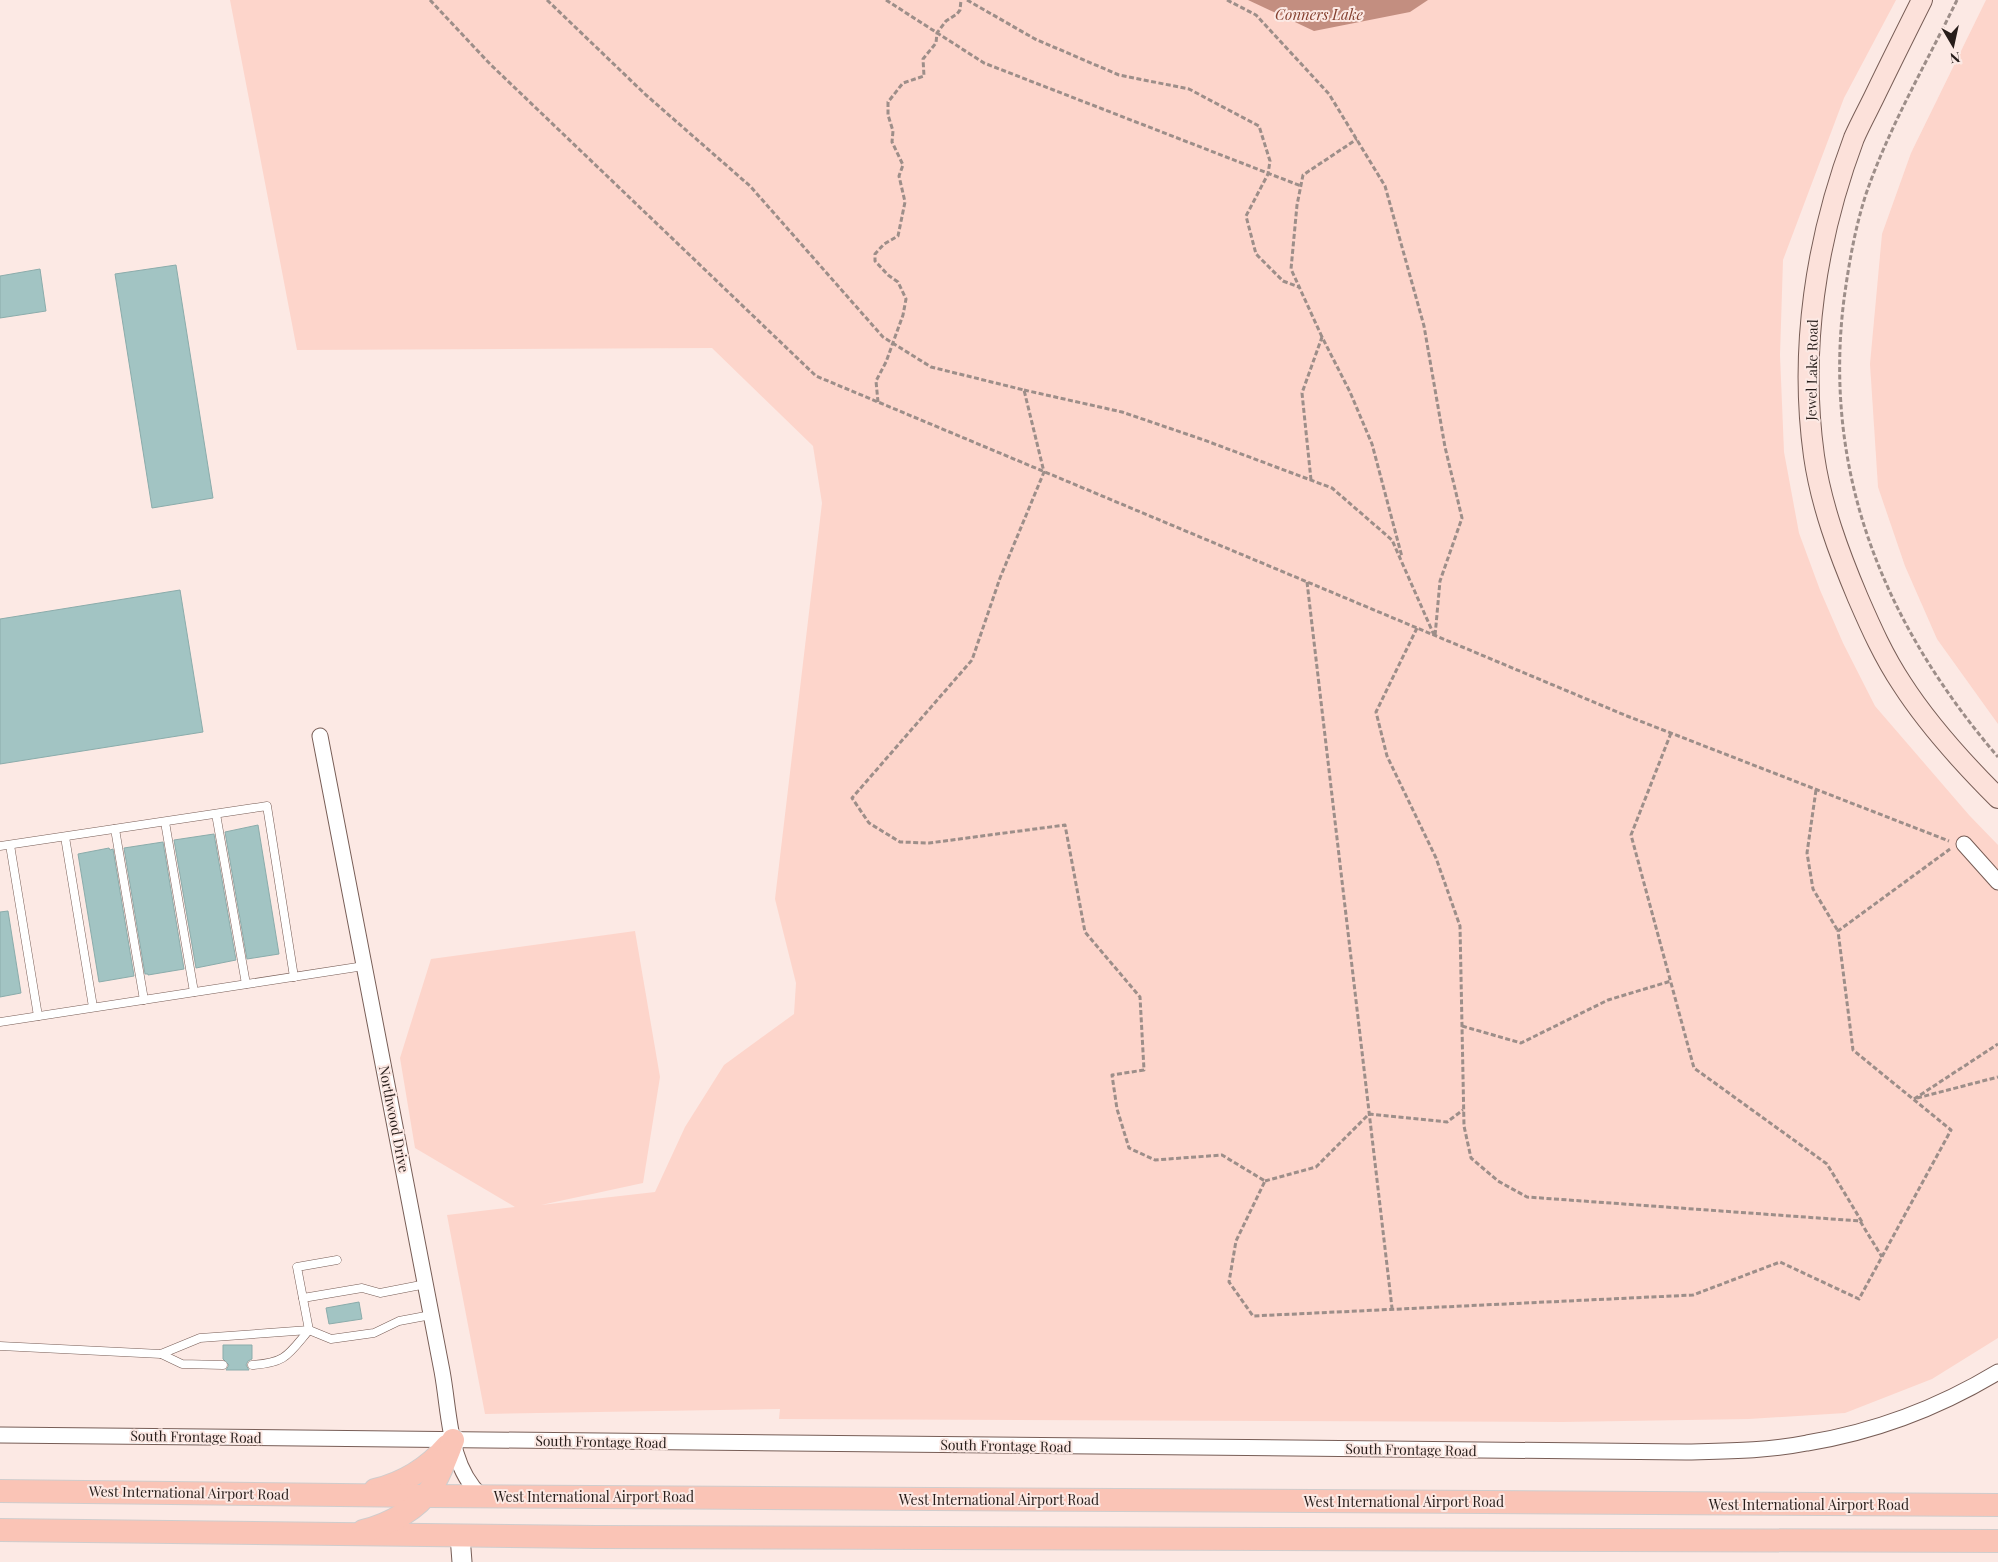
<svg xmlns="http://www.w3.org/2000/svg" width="1998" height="1562" font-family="'Playfair Display',serif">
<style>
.green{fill:#fdd5cb}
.water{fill:#c38e80}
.building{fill:#a2c4c3;stroke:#8bacab}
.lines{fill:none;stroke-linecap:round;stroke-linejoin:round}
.service-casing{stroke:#775d56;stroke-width:9}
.minor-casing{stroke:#775d56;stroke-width:17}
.tertiary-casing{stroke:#775d56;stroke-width:21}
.secondary-casing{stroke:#775d56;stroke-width:22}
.primary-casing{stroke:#cfcdcd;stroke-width:24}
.path{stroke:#9d8e89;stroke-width:3;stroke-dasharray:5 2.5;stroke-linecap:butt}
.service{stroke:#fff;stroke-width:8}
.minor{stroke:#fff;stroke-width:15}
.tertiary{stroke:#fff;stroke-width:19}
.secondary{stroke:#fce1da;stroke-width:20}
.primary{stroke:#fac4b6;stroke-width:22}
.labels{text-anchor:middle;stroke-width:4;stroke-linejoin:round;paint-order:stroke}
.street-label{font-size:14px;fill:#271d1a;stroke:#fce9e4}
.water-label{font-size:15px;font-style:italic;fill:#854130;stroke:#fce9e4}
</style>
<rect width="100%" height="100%" fill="#fce9e4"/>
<g class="green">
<path d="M230,0h1666l-52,98 -61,162 -3,95 4,97 15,81 21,57 23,53 32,63 94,109 29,30v493l-66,41 -87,34 -96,6 -187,3 -783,-3 1,-10 -295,5 -38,-199 68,-8 -100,-59 -15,-90 31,-99 204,-28 25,146 -17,106 -102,22 114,-13 30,-65 39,-62 70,-51 2,-31 -21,-84 47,-396 -9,-57 -101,-98 -415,2z"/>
<path d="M1986,0h12v724l-61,-85 -32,-73 -27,-79 -8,-123 12,-130 29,-81z"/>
</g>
<path class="water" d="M1248,0h180l-18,12 -96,19z"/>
<g class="building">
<path d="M176,265l37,233 -61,10 -37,-234z"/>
<path d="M40,269l6,42 -46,7v-42z"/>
<path d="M180,590l23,142 -203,32v-145z"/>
<path d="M258,825l21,129 -32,5 -22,-127z"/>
<path d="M214,834l22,126 -40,8 -22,-128z"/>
<path d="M163,842l21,127 -36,6v-1h-3l-21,-126z"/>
<path d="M109,848l1,2 3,-1 21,127 -35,6 -21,-128z"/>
<path d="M8,911l13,82 -21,4v-85z"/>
<path d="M359,1302l3,17 -33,5 -3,-16z"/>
<path d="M223,1345h29v14l-4,2 -2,4 3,5h-23l3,-5 -6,-6z"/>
</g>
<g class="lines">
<defs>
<g id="service">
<path d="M216,814l30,170"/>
<path d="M165,822l29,170"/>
<path d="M115,829l29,171"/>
<path d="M65,837l28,170"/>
<path d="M10,845l28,171"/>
<path d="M0,846l267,-40 27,171"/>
<path d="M0,1022l364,-56"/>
<path d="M303,1298l59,-10 18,5 46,-9"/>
<path d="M309,1330l-12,-63 40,-7"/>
<path d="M0,1346l161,8 39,-16 109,-8 22,9 43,-6 25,-12 32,-6"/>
<path d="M161,1354l21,10 41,1"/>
<path d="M252,1365c34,-2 36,-10 57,-35"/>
</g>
<g id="minor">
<path d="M320,736l122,635c8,43 6,94 39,125"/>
<path d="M1964,844l34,38"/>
<path d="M0,1435l1686,17c40,-1 81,-1 121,-9 67,-11 133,-36 191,-71"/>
</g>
<path id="tertiary" d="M460,1536l2,26"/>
<path id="secondary" d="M1922,0c-15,30 -30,60 -45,91 -7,15 -16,31 -23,47 -38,101 -55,211 -40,318 7,49 25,97 44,142 13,30 26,59 44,86 27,42 61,79 96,114"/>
<g id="primary">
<path d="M375,1490c29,-7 53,-22 72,-44"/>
<path d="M0,1491l426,5 1572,9"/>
<path d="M0,1530l596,7 1402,4"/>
<path d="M363,1531c26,-6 55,-22 69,-44 9,-14 15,-31 21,-47"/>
</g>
</defs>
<use href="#service" class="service-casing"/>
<use href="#minor" class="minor-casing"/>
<use href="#tertiary" class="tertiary-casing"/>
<use href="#secondary" class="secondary-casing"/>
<use href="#primary" class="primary-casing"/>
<g class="path">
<path d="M430,0l60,64 326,312 811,340 322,125"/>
<path d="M547,0l99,95 104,91 133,151 48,30 93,23 20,82 -44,106 -28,82 -120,138 17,25 31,19 29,1 136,-18 20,107 55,65 4,73 -32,5 5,34 12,39 26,12 67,-5 43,26 -29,60 -7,41 24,34 440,-21 87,-33 79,37 92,-169 -98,-80 -15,-119 112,-82"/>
<path d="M886,0l98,63 317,123"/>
<path d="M967,0l68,39 84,36 70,14 70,37 11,35 -2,13 -22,42 10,38 27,27 16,6"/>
<path d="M1227,0l29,15 73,79 56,92 39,140 21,121 17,71 -22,63 -5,55"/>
<path d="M1957,0c-31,64 -68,127 -91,194 -11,34 -17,69 -22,105 -22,175 41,326 154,458"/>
<path d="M1322,337l-31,-68 6,-64 6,-30 54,-36"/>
<path d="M1024,390l98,22 82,28 128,48 60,52 42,95"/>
<path d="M878,402l-2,-21 10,-19 17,-47 3,-16 -8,-17 -10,-7 -13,-14v-7l9,-10 14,-8 7,-34 -6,-26 4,-11 -11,-23 1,-11 -5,-16v-13l15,-19 21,-7 -1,-17 13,-16 1,-10 9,-12 11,-7 3,-4 1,-10"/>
<path d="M1311,480l-9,-87 20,-56 28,55 22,52 30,113"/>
<path d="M1307,582l85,726"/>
<path d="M1417,628l-41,84 11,44 49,102 24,68 4,200 7,32 27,23 29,16 333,24 22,36"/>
<path d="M1671,733l-40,102 63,233 133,96 35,58"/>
<path d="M1816,790l-9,63 6,36 25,42"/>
<path d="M1462,1026l59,17 87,-43 63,-19"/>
<path d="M1917,1098l81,-21"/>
<path d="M1914,1099l84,-55"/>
<path d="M1265,1181l51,-14 53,-53 78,8 16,-12"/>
</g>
<use href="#service" class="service"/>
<use href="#minor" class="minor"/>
<use href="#tertiary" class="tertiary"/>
<use href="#secondary" class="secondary"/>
<use href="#primary" class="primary"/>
</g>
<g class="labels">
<g class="street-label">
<text transform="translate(1812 370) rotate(-89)" y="5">Jewel Lake Road</text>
<text transform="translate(394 1119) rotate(79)" y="5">Northwood Drive</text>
<text transform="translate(196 1437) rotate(1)" y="5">South Frontage Road</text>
<text transform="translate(601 1442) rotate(1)" y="5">South Frontage Road</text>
<text transform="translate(1006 1446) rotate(1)" y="5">South Frontage Road</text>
<text transform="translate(1411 1450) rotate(1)" y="5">South Frontage Road</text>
<text transform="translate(189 1493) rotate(1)" y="5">West International Airport Road</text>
<text x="594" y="1502">West International Airport Road</text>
<text x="999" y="1505">West International Airport Road</text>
<text x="1404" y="1507">West International Airport Road</text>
<text x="1809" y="1510">West International Airport Road</text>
</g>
<g class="water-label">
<text x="1319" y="20">Conners Lake</text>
</g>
</g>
<g transform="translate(1953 45) rotate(171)" stroke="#fce9e4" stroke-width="4" paint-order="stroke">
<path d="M0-4L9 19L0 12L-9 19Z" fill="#271d1a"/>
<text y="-8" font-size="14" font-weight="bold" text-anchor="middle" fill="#271d1a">N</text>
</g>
</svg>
